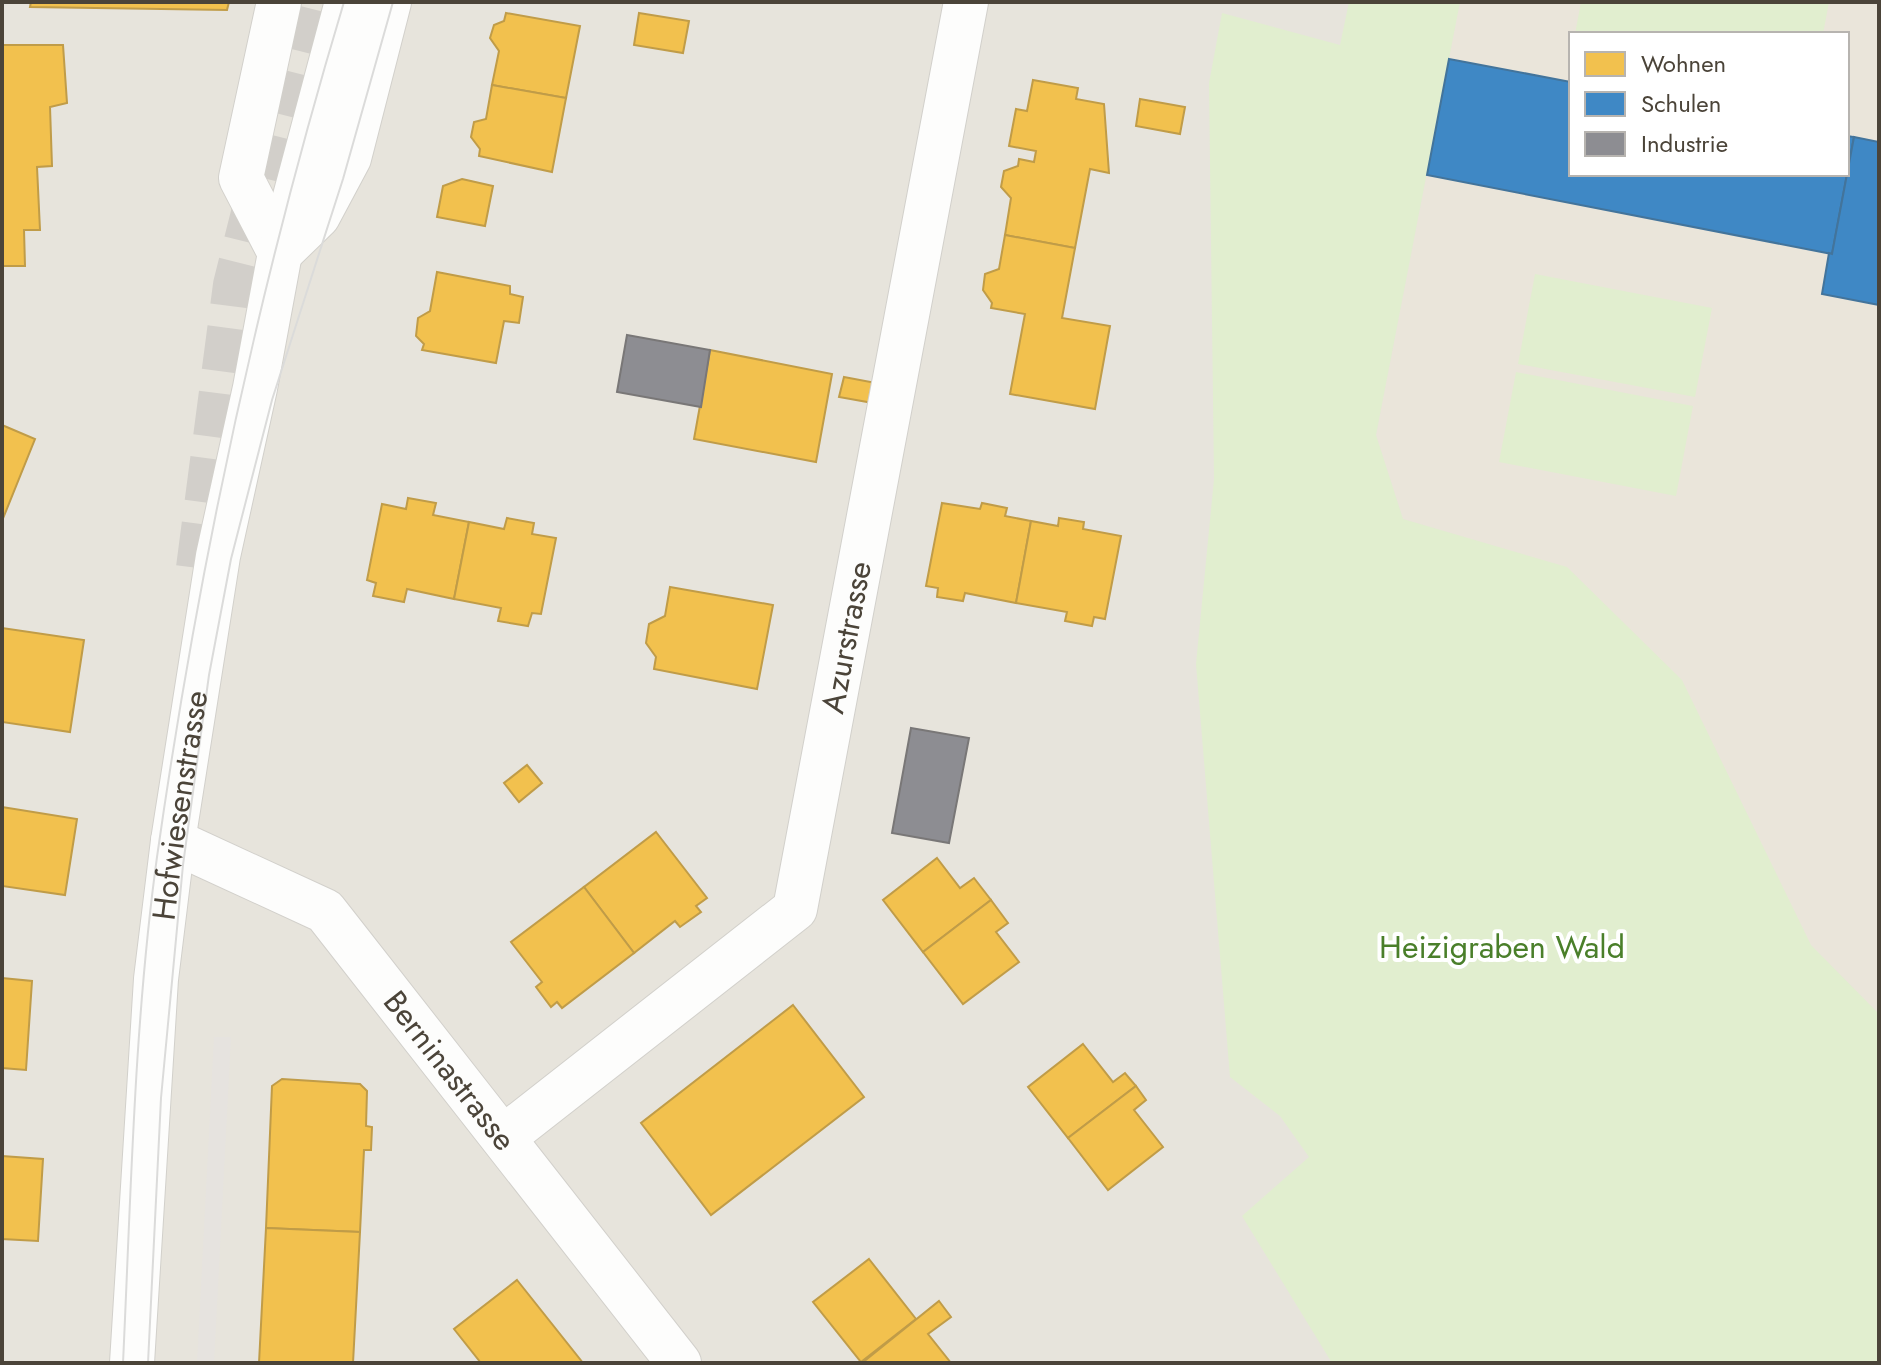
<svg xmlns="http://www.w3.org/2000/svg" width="1881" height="1365" font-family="Jost,sans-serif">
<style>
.residential{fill:#e7e4dc;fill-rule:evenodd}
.education{fill:#eae5da;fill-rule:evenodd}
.green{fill:#e1eecf}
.parking{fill:#e6e3df}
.homes{fill:#f2c14e;stroke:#c09c48;stroke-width:2}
.schools{fill:#3f88c5;stroke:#43749b;stroke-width:2}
.industry{fill:#8d8d92;stroke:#797777;stroke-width:2}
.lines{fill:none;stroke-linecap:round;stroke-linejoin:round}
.minor-tunnel{stroke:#d2cfca;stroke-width:44;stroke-dasharray:44 22;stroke-linecap:butt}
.minor-casing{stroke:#d2d0cb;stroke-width:46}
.minor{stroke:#fdfdfc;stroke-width:44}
.tram{stroke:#dbdbda;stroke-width:2}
.labels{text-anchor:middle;stroke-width:8;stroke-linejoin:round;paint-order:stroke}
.street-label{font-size:32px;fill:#4b4439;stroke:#fff}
.park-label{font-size:32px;fill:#4a7f2a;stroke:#fff}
</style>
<rect width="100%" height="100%" fill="#f4f2ee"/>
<path class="residential" d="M2,2h1877v1361h-1877zM1571,34h276v140h-276z"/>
<path class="education" d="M1460,2h419v1012l-68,-69 -244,-377 -164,-49 -27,-84zM1571,34h276v140h-276z"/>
<g class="green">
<path d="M1349,2h111l-84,433 27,84 164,48 115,113 129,265 68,69v349h-547l-90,-147 67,-59 -29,-41 -50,-39 -34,-413 18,-185 -5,-396 13,-70 118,32z"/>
<path d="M1581,2h248l-6,32h-248z"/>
<path d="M1535,274l177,34 -17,89 -177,-33z"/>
<path d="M1516,372l177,34 -17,90 -177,-34z"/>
</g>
<path class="parking" d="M214,1037h17l-17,326h-17z"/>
<g class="homes">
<path d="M31,2h198l-2,8 -197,-3z"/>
<path d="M506,13l74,13 -14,72 -74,-13 7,-34 -9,-13 4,-13 10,-4z"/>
<path d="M639,13l50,8 -6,32 -49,-8z"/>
<path d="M2,45h61l4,58 -17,4 2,59 -15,1 3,63h-16l1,36h-23z"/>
<path d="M1033,80l45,8 -2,11 28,5 5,69 -19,-4 -15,79 -70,-13 6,-37 -10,-11 3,-16 14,-5 1,-7 15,3 2,-11 -27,-5 7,-37 11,2z"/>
<path d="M492,85l74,13 -14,74 -73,-16 1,-7 -9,-12 3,-15 12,-3z"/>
<path d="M1140,99l45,8 -5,27 -44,-8z"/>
<path d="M462,179l31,7 -8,40 -48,-9 6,-31z"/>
<path d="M1005,235l70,13 -13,70 48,8 -15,83 -85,-15 15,-80 -34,-6 1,-5 -9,-13 2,-16 14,-5z"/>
<path d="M437,272l73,14v8l13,3 -4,26 -15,-2 -8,42 -74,-13 2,-6 -8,-8 2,-18 12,-7z"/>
<path d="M710,350l122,24 -16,88 -122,-23z"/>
<path d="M844,377l32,6 -3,20 -34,-6z"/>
<path d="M2,425l33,14 -33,82z"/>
<path d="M408,498l28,5 -3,12 36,7 -15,77 -47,-10 -3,13 -31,-6 3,-13 -9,-3 15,-76 24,5z"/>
<path d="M942,503l38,6 2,-6 25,5 -2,8 26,5 -15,82 -51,-10 -2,8 -26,-4 1,-9 -12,-2z"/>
<path d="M507,518l27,5 -2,11 24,4 -15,76 -9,-1 -4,13 -30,-5 3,-13 -47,-9 15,-77 35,7z"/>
<path d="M1059,518l25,4 -1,7 38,7 -16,83 -11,-2 -2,9 -27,-5 2,-9 -51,-9 15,-82 27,5z"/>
<path d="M670,587l103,18 -16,84 -103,-20 2,-12 -10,-14 3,-19 16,-8z"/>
<path d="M2,628l82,12 -14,92 -68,-10z"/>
<path d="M527,765l15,18 -23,19 -15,-19z"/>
<path d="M2,807l75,12 -12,76 -63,-9z"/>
<path d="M656,832l51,66 -11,8 5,6 -21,15 -5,-6 -41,32 -50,-66z"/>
<path d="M937,858l23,30 14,-10 17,22 -68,52 -40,-52z"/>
<path d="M584,887l50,66 -72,55 -5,-6 -6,5 -15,-20 6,-5 -31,-40z"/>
<path d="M991,900l17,23 -12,9 23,30 -56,42 -40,-52z"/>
<path d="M2,978l30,3 -6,89 -24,-2z"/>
<path d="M793,1005l71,92 -153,118 -70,-92z"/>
<path d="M1083,1044l30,38 12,-9 11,13 -68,52 -40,-51z"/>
<path d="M282,1079l78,5 7,7 -1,35 6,1 -1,23h-7l-4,82 -94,-4 6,-142z"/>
<path d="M1136,1086l10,14 -12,10 29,37 -55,43 -40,-52z"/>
<path d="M2,1156l41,3 -5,82 -36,-2z"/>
<path d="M266,1228l94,4 -7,131h-94z"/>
<path d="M869,1259l47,60 -55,43 -48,-60z"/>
<path d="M517,1280l66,83h-102l-27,-34z"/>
<path d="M939,1301l12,16 -23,17 23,29h-89z"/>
</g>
<g class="schools">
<path d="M1449,59l122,23v92h276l-15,80 -405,-79z"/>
<path d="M1847,136l7,1 -7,37z"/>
<path d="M1854,137l25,5v163l-57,-11 7,-41 3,1z"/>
</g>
<g class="industry">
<path d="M627,335l83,15 -9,57 -84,-15z"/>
<path d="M911,728l58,10 -20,105 -57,-10z"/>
</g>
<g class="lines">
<path class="minor-tunnel" d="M198,568l37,-283 71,-283"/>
<defs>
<g id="minor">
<path d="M279,2l-38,176 39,75"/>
<path d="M285,248l33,-32 31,-58 40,-156"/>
<path id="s1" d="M173,841l152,70 354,452"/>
<path id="s2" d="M504,1137l291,-228 171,-907"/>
<path id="s3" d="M132,1363l24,-384 17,-138 45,-285 37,-168 25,-135 67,-251"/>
</g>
</defs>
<use href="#minor" class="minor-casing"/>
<use href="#minor" class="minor"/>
<g class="tram">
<path d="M123,1363c8,-168 11,-339 34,-506 41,-289 103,-576 187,-855"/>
<path d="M148,1363l13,-265 22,-233 26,-190 22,-116 41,-159 71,-221 50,-177"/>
</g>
</g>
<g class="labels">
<g class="street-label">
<text dy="11" stroke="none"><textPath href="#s2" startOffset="646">Azurstrasse</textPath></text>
<text dy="11" stroke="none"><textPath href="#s3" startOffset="560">Hofwiesenstrasse</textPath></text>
<text dy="11" stroke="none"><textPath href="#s1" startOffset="370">Berninastrasse</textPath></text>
</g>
<g class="park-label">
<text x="1502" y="958">Heizigraben Wald</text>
</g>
</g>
<rect width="1881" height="1365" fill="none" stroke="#4b4439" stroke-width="8"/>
<rect x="1569" y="32" width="280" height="144" fill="#ffffff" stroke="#b7b4b0" stroke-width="2"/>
<rect x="1585" y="52" width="40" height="24" fill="#f2c14e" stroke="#b7b4b0" stroke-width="2"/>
<text x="1641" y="72" font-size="24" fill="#4b4439">Wohnen</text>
<rect x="1585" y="92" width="40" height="24" fill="#3f88c5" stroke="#b7b4b0" stroke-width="2"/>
<text x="1641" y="112" font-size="24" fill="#4b4439">Schulen</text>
<rect x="1585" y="132" width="40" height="24" fill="#8d8d92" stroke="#b7b4b0" stroke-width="2"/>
<text x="1641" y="152" font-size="24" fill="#4b4439">Industrie</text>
</svg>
